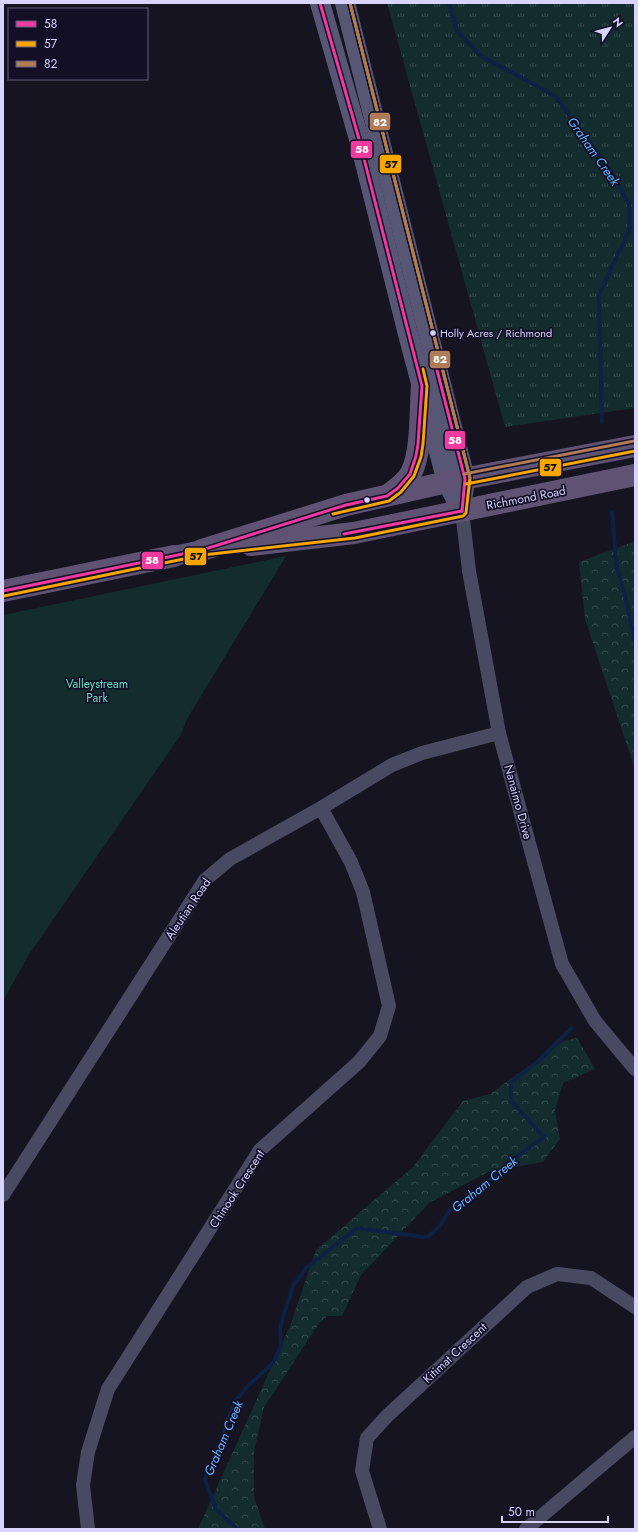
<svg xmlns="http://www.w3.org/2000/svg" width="638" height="1532" font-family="Jost,sans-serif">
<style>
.grass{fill:url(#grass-tufts)}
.forest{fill:url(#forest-crowns)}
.park{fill:#132c2d}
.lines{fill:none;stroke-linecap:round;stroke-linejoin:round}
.stream{stroke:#0d2144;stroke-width:4}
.street{stroke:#4a4962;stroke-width:14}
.secondary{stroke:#575674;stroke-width:20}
.primary{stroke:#5e5373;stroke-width:22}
.bus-1-casing{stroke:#130f26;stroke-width:6}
.bus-2-casing{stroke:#130f26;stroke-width:6}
.bus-3-casing{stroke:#130f26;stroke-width:6}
.bus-1{stroke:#f13a9d;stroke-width:3}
.bus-2{stroke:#f7a600;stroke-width:3}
.bus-3{stroke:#b07c57;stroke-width:3}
.bus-dot{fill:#d9d4ff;stroke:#130f26;stroke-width:1.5}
.labels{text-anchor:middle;stroke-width:3.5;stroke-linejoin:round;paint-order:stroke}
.bus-label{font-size:11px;fill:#d9d4ff;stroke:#130f26;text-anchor:start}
.street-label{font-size:12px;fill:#d9d4ff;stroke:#130f26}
.park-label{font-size:12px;fill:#5fe0c0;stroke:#130f26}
.water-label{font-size:13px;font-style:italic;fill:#62b6ff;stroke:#130f26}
.line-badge{stroke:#130f26;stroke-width:1.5}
.badge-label{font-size:11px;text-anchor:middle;font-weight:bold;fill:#fff}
.pale-badge-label{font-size:11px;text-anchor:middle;font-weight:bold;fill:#111}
</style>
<defs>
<pattern id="grass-tufts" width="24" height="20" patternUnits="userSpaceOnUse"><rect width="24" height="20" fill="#132c2d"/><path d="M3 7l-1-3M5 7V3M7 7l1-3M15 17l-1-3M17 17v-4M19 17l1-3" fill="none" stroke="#354a4c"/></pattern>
<pattern id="forest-crowns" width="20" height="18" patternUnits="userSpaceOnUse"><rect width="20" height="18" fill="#132c2d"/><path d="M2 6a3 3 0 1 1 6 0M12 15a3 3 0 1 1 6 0" fill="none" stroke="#354a4c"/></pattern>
</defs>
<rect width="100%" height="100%" fill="#161421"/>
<path class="grass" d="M387,3h248v405l-130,19z"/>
<g class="forest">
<path d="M635,541v228l-50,-150 -6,-57z"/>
<path d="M577,1038l18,31 -32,14 -8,27 5,29 -17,23 -53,9 -61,32 -68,72 -19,41h-15l-9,9 -54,82 -10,45v45l11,32h-67l92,-203 26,-76 97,-83 50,-66 27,-7 73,-53z"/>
</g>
<path class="park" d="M286,556l-99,163 -7,17 -152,220 -25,45v-386z"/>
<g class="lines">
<g class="stream">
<path d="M449,3l8,28 24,25 74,40 58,78 16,30 1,25 -31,66 3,127"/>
<path d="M612,512l5,57 9,30 9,45"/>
<path d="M237,1529l-21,-20 -11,-29 31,-80 12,-14 25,-23 8,-17 -1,-19 13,-41 13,-18 51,-40 66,9 5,-1 6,-4 6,-6 10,-16 32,-23 30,-27 32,-23 -33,-36v-19l25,-19 36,-35"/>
</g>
<g class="street">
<path d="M462,511l7,60 30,162 63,231 33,57 40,48"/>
<path d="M3,1195l202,-315 25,-21 91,-51 71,-43 30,-12 77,-20"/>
<path d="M88,1529l-5,-44 5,-33 20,-63 152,-239 99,-88 21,-26 9,-30 -26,-114 -12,-30 -30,-54"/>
<path d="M380,1529l-18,-58 5,-33 20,-22 140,-129 30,-13 34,4 44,29"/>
<path d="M526,1529l109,-92"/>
</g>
<g class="secondary">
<path d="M320,3l39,136 49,195 39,148 15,29"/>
<path d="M345,3l120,476 -2,15"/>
<path d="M174,556l28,-6"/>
</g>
<g class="primary">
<path d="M388,495c8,-6 18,-12 23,-22 11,-20 9,-63 11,-87"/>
<path d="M251,545l103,-12 281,-58"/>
<path d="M202,550l144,-45 101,-23 188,-36"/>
<path d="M3,591l171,-35"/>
</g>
<defs>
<g id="bus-1">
<path d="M437,370l28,109 -3,32"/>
<path d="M344,534l118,-23"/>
<path d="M3,591l199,-41 144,-45 41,-9 11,-8 12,-14 6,-18 2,-12 4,-58 -63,-247 -39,-136"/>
</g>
<g id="bus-2">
<path d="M466,484l169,-33"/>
<path d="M333,514l56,-13 12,-9 13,-16 7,-19 2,-13 4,-58 -4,-17"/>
<path d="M4,596l199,-41 152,-17 108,-22 3,-3 4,-35 -120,-475"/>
</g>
<g id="bus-3">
<path d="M350,3l120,475"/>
<path d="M464,474l170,-33"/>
</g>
</defs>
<use href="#bus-1" class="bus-1-casing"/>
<use href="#bus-2" class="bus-2-casing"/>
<use href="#bus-3" class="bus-3-casing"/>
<use href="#bus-1" class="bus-1"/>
<use href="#bus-2" class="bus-2"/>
<use href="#bus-3" class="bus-3"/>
</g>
<g class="bus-dot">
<circle cx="433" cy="333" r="3.5"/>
<circle cx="367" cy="500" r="3.5"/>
</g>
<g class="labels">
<g class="bus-label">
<text x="440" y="337">Holly Acres / Richmond</text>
</g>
<g class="street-label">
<text transform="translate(526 498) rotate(-11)" y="4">Richmond Road</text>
<text transform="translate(518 802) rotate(75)" y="4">Nanaimo Drive</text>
<text transform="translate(188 909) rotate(-56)" y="4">Aleutian Road</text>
<text transform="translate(237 1189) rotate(-57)" y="4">Chinook Crescent</text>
<text transform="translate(455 1353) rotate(-43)" y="4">Kitimat Crescent</text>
</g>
<g class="park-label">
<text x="97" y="688">Valleystream<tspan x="97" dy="14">Park</tspan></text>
</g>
<g class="water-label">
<text transform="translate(594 151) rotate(55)" y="5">Graham Creek</text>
<text transform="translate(484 1184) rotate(-39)" y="5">Graham Creek</text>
<text transform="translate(223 1438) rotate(-67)" y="5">Graham Creek</text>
</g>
</g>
<g class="line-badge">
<rect x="369" y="112" width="22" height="19" rx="4" fill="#b07c57"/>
<rect x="350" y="140" width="23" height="19" rx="4" fill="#f13a9d"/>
<rect x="379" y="154" width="23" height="20" rx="4" fill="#f7a600"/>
<rect x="429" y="350" width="22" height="19" rx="4" fill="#b07c57"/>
<rect x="444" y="430" width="22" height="20" rx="4" fill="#f13a9d"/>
<rect x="539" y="458" width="23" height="19" rx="4" fill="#f7a600"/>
<rect x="184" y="547" width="23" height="19" rx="4" fill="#f7a600"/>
<rect x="141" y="551" width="23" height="19" rx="4" fill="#f13a9d"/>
</g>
<g class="badge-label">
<text x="380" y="126">82</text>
<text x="362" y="153">58</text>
<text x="440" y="363">82</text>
<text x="455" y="444">58</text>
<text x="152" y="564">58</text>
</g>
<g class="pale-badge-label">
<text x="391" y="168">57</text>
<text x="550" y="471">57</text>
<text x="196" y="560">57</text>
</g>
<rect width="638" height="1532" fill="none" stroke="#d9d4ff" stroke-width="8"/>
<rect x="8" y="8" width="140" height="72" fill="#130f26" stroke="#625e7d"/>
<rect x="16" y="21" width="20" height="6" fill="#f13a9d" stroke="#625e7d"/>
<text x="44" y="28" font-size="12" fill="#d9d4ff">58</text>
<rect x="16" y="41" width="20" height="6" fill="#f7a600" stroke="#625e7d"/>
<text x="44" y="48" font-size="12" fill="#d9d4ff">57</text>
<rect x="16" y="61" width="20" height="6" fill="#b07c57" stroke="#625e7d"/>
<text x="44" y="68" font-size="12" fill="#d9d4ff">82</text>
<g transform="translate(610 28) rotate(54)" stroke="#130f26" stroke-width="3" paint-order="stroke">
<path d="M0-3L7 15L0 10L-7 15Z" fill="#d9d4ff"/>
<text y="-6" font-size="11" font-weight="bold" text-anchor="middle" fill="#d9d4ff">N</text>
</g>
<path d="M502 1516v6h106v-6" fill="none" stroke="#d9d4ff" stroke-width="2"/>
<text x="508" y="1516" font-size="12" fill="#d9d4ff" stroke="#130f26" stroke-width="3" paint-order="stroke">50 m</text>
</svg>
